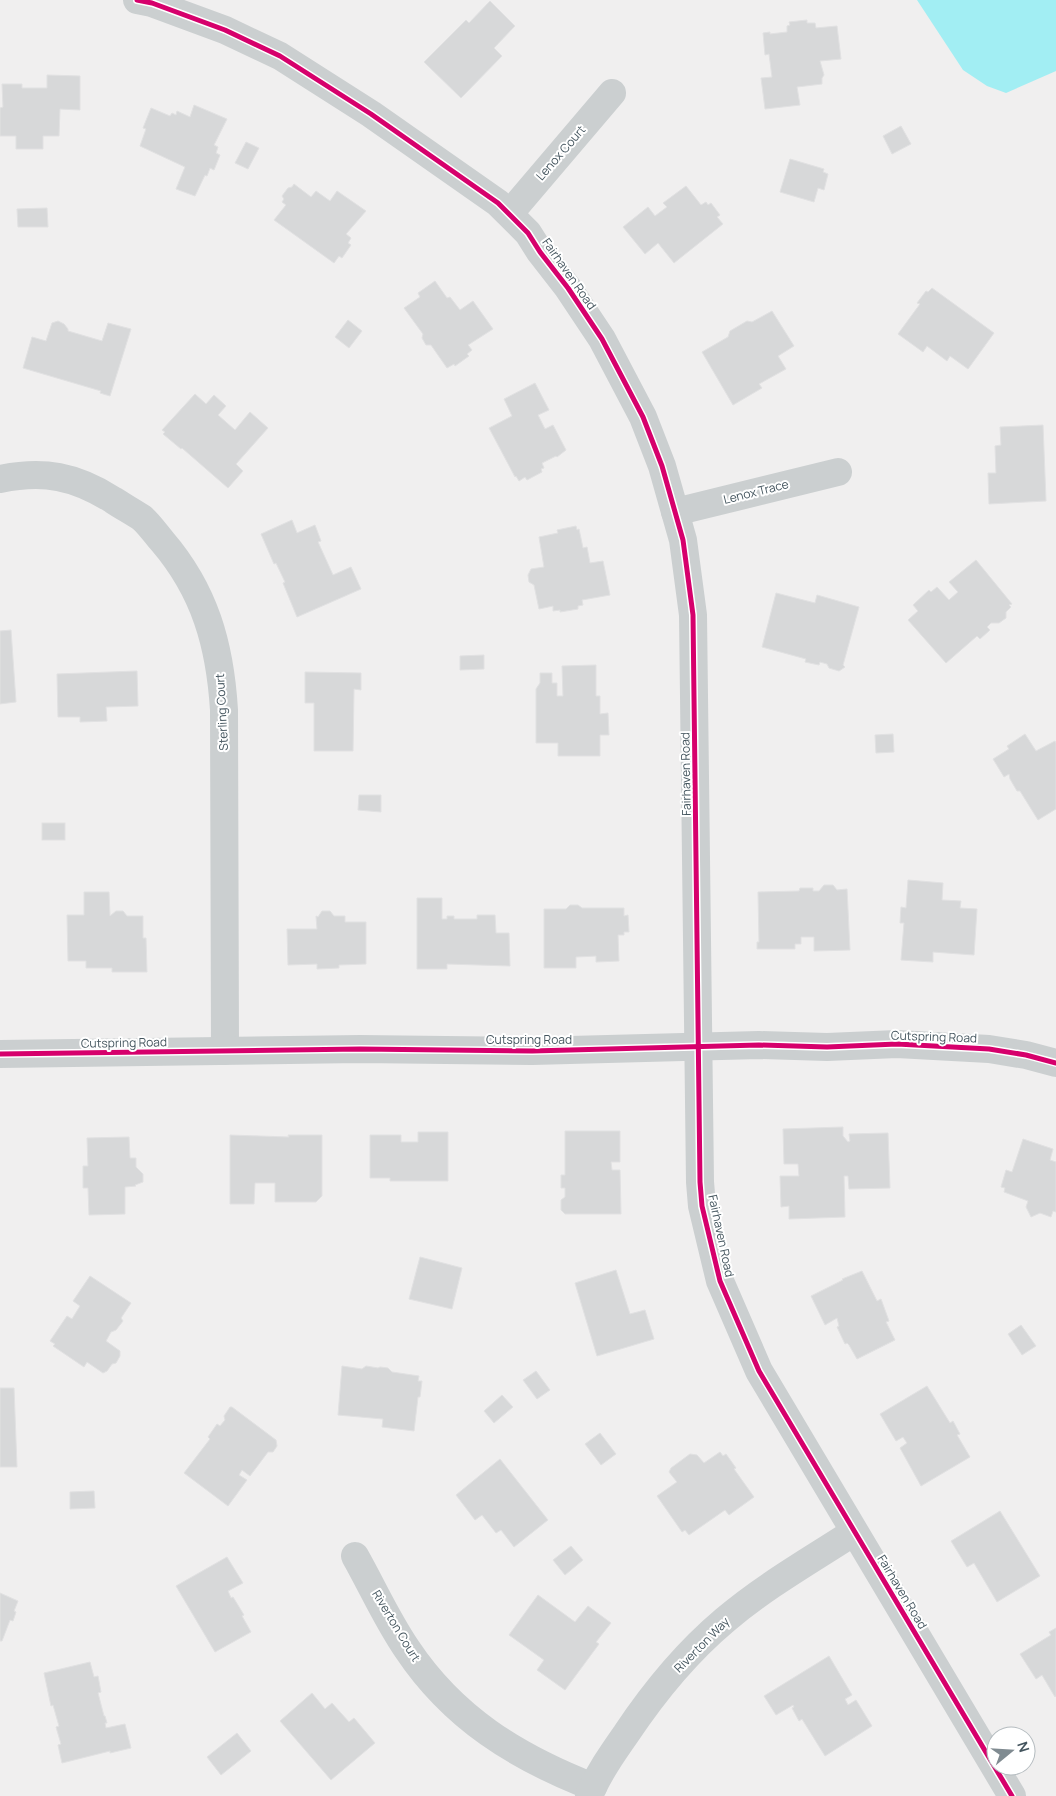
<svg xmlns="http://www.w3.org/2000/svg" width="1056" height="1796" font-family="Manrope,sans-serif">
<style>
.water{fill:#a2eef3}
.building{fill:#d7d8d9;stroke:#e1e1e2}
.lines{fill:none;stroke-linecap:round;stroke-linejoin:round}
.minor{stroke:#cbcfd0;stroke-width:28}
.cycleway-casing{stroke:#fff;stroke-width:8}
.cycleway{stroke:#d6006c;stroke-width:5}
.labels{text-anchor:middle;stroke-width:4;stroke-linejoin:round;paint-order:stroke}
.street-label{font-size:12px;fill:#44555e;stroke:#fff}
</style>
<rect width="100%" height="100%" fill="#f0efef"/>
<path class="water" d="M917,0h139v71l-50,22 -19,-7 -24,-16z"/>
<g class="building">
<path d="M490,1l25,25 -21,22 8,8 -41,42 -37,-36 42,-42 3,3z"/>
<path d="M807,20v3h8l1,5 21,-2 4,33 -21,2 4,14 -2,3v6l-25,3 3,18 -35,4 -4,-31 11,-1 -3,-23 -4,1 -2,-22 7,-1v2l17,-2v-6l3,-1 -1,-3z"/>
<path d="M47,75l33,1v34l-20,-1 -1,27h-16v13h-27v-13h-16v-28l3,-1 -1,-23h20v4h25z"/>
<path d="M194,105l33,14 -13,26 4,2 -2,6 4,2 -6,15 -4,-2 -3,8 -2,-1 -10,21 -19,-7 9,-22 -45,-21 6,-17 -3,-1 8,-20 19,8 2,-3 4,2 1,-4 13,6z"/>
<path d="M901,126l10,18 -19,10 -9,-18z"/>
<path d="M246,142l13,6 -11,21 -13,-6z"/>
<path d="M790,159l34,10 -1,3 5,2 -4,16 -6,-2 -4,14 -34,-10z"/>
<path d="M294,184l17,13 5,-6 14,10 7,-10 29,20 -20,23 5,4 -3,5 3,2 -9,13 -3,-2 -5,7 -60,-43 12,-15 -4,-3 2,-3 -2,-3 6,-8 4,-1z"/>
<path d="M686,186l15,19 5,-3 2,3 3,-2 9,12 -3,2 6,7 -49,39 -16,-20 -13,11 -22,-27 25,-20 7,9 12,-9 -4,-4z"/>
<path d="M47,208l1,19h-30l-1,-18z"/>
<path d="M435,281l12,17 3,-1 10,13 13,-9 20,28 -25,16 4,5 -5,4 2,2 -14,10 -1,-2 -7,4 -16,-23h-5l-4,-7 1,-4 -19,-26 16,-11 -2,-4z"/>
<path d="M932,288l62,45 -26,36 -18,-13 -3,5 -20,-15 -4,6 -25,-18 22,-30 -3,-1 9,-12 2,1z"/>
<path d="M772,311l22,35 -16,10 8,13 -27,15 3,4 -29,17 -31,-53 26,-15 2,-6 17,-10 5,1z"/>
<path d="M348,320l14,11 -13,17 -14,-11z"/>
<path d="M58,321l6,3 4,5v2l34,10 6,-18 23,6 -21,67 -10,-3 1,-2 -78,-23 9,-31 14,4 6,-18z"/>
<path d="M535,383l14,27 -11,5 7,14 8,-4 13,25 -9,7 -1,-1 -14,7 2,5 -3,1 1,3 -15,8 -2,-3 -6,4 -3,-5 -1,1 -26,-49 23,-12 -8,-17z"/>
<path d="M195,394l11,10 8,-9 12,11 -8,9 17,15 15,-18 18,16 -32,36 7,7 -15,17 -46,-40 -1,1 -18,-15 2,-2 -3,-2z"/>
<path d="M1043,425l3,76 -57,3 -1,-31h8l-1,-27 6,-1 -1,-18z"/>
<path d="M292,520l5,13 18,-8 6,16 -3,1 15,33 18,-8 10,22 -64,28 -14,-34 2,-1 -9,-19 -2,1 -13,-30z"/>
<path d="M576,526l1,4 2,-1 4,19 4,-1 3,16 13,-2 7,34 -28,5 1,5 -5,1v3l-18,3v-2l-7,1v-5l-14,3 -5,-24 -5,-3 -1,-7 3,-6 13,-2 -5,-30 19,-4 -1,-3z"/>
<path d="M976,560l36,44 -3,1 2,2 -5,5v6l-7,5h-8l-4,4 3,3 -10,9 -3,-3 -31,27 -38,-43 10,-9 -5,-6 16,-15 2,2 6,-5 12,13 9,-8 -9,-10z"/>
<path d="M776,593l39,10 2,-8 42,12 -16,58 2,2 -6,4 -10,-3 -2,-4 -7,-2 -1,3 -14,-3 1,-3 -44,-12z"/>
<path d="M11,630l5,72 -16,2v-73z"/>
<path d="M484,655v14l-24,1v-14z"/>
<path d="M596,665v31h4v18l8,-1 1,22h-9v21h-42v-13h-22v-54l4,-6v-10h12v10h5v13h6l-1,-30z"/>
<path d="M137,671l1,35 -32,1 1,14 -27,1v-5h-22l-1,-43z"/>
<path d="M305,672l56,1v17l-7,-1 -1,62h-39v-48h-9z"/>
<path d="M893,734l1,18 -18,1 -1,-18z"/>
<path d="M1025,734l11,17 19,-10 1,2v66l-18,11 -18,-29h-3l-7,-12 -1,-5 -5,3 -11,-18 16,-10 -2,-3z"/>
<path d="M359,795h22v17l-23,-2z"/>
<rect x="42" y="823" width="23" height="17"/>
<path d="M908,880l35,3 -1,17 19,1 -1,7 17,1 -3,46 -41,-3v10l-32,-2 3,-37h-4l1,-16 5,1z"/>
<path d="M824,885h9l4,5 10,-1 3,61 -36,1v-14h-13v7h-6v5h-38v-7h2l-1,-50 41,-1 1,-3h13v3h6z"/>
<path d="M84,892h25l1,24 6,-5h7l4,5h16v22h3l1,34h-35v-4h-26v-7h-18l-1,-46h17z"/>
<path d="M417,898h25v21h5v-3h7v3h23v-4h18l1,18h13l1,33 -63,-2v5h-30z"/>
<path d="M570,905h8l4,3h42v8l4,-1 1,17h-5v3h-6l1,26 -23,1v-6l-20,1v11h-32v-59h22z"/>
<path d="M322,911h8l4,5h11v6h21v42l-27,1v3l-22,1v-5l-29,1 -1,-36h30l-1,-13 2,1z"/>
<path d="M843,1127v9l5,6 2,-1 -1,-7 39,-1 2,55 -41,1 -1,-13h-4l1,41 -56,2v-13l-8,1 -1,-31h19l-1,-12h-14l-1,-35z"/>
<path d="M565,1131h55v31h-9l1,8h8l1,44h-56l-4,-4v-10l4,-3v-9h-4v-13h4z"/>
<path d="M418,1132h30v49h-58v-3h-20v-43h31v7h17z"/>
<path d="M230,1135l59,2 -1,-2h34v61l-6,6h-41v-19h-20l-1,21h-24z"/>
<path d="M129,1137l1,21h6v9l7,7v8l-8,3 1,1 -11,1v27l-36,1 -1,-27h-5v-22h5l-1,-28z"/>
<path d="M1023,1139l30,10 -3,11 6,2v50l-3,-1 -2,6 -11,-4 -9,4 -5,-10 2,-6 -24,-9 1,-4 -4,-1 5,-17 6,2z"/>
<path d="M420,1257l42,11 -10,41 -43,-10z"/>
<path d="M616,1270l14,44 15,-4 9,29 -57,17 -22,-73z"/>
<path d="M862,1271l15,30 4,-2 8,22 -3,1 9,18 -38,19 -8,-14 -2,-2 -2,1 -8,-17 2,-1 -2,-8 -12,7 -14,-29 32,-16 -1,-1z"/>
<path d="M90,1276l41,27 -10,15 2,3 -7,9 -5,2 -5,9 14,10v5l-4,7 -4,1 -5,7 -4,2 -16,-11 -3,5 -31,-21 2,-2 -5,-3 17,-25 5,3 8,-13 -7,-5z"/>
<path d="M1021,1325l15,21 -14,9 -14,-21z"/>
<path d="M342,1366l20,3 4,-3 12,2 2,-1 8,1 4,4 27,4 -1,5h4l-2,16h-2l-4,34 -32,-4 1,-8 -45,-4z"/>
<path d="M536,1371l14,19 -13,9 -14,-19z"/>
<path d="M927,1386l23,37 3,-2 7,13 -3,1 13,22 -49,29 -21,-38 7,-5 -4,-6 -7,4 -16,-27z"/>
<path d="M0,1388h14l3,79h-17z"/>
<path d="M502,1395l11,12 -19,16 -10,-12z"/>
<path d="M230,1407h2l44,33 1,6 -4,6h-5l-18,24 -8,-6 -3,5 8,5 -19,26 -44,-33 26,-34 -2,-2 9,-13 3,2 5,-6 -1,-4z"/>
<path d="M600,1433l16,21 -15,11 -16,-21z"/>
<path d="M720,1452l3,4 3,-2 10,14 -2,1 20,28 -25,18 -4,-5 -36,25 -4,-5 -3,2 -25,-36 20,-14 -8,-10 2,-4 19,-14 7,1 7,8z"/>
<path d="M500,1459l48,61 -34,27 -13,-17 -5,3 -14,-18 -7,5 -19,-25z"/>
<path d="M94,1491l1,17 -25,1v-17z"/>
<path d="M1000,1511l40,65 -43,26 -23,-39 -7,4 -16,-26z"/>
<path d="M571,1546l12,14 -18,15 -12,-15z"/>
<path d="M227,1557l16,26 -15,8 3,7 2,-1 11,18 -2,1 9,16 -36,20 -39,-66z"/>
<path d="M0,1593l18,8 -4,10 2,1 -3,9 -3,-1 -8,21h-2z"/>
<path d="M538,1595l37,27 13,-16 23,17 -15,19 3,2 -34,46 -28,-20 7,-10 -35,-25z"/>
<path d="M1056,1628v68l-1,1 -13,-22 -6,4 -16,-25 31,-19 -2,-3z"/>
<path d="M829,1656l23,39 -7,4 3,6 8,-5 16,26 -47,30 -23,-37 -3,2 -7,-13 2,-1 -1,-2 -17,10 -12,-19z"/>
<path d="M90,1662l4,15 4,-1 3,16 -3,1 6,23h1l2,7h-2l1,5 19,-4 6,24 -21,5v-2l-48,12 -4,-18 3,-1 -5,-17 3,-1 -6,-21 -2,1 -7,-33z"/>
<path d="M312,1693l13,16 7,-6 17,19 5,-4 21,25 -44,37 -51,-59z"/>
<path d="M237,1733l14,18 -30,24 -14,-18z"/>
</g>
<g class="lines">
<g class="minor">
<path d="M137,0l15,3 73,27 55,26 91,58 127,89 30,30 12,19 28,36 34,51 41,78 19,49 21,74 10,75 7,567 2,24 18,75 39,90 253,425"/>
<path d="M510,213l102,-120"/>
<path d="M0,479c44,-9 75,-3 113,21 9,6 20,12 29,18 7,6 14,16 20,23 43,50 58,104 62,169l1,341"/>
<path d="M675,512l163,-40"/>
<path d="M0,1054l360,-5 172,2 227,-6 68,2 70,-3 92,5 37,6 30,8"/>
<path d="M355,1556c17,30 32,64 52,93 46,69 109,108 186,138"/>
<path d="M589,1796c9,-22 23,-42 37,-62 28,-42 61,-82 99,-114 40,-34 86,-60 129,-88"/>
</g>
<defs>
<g id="cycleway">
<path d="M137,0l15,3 73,27 55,26 91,58 127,89 30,30 12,19 28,36 34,51 41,78 19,49 21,74 10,75 7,567 2,24 18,75 39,90 253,425"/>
<path d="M0,1054l360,-5 172,2 227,-6 68,2 70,-3 92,5 37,6 30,8"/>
</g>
</defs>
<use href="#cycleway" class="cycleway-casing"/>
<use href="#cycleway" class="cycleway"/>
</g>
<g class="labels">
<g class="street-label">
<text transform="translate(561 153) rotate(-49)" y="4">Lenox Court</text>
<text transform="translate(569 274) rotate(55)" y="4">Fairhaven Road</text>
<text transform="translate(756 492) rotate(-14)" y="4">Lenox Trace</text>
<text transform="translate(222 712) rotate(-93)" y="4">Sterling Court</text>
<text transform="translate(686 774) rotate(-91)" y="4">Fairhaven Road</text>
<text transform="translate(934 1037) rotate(2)" y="4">Cutspring Road</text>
<text x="529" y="1044">Cutspring Road</text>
<text transform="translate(124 1043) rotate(-1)" y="4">Cutspring Road</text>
<text transform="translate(721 1236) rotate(78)" y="4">Fairhaven Road</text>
<text transform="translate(902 1592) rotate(59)" y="4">Fairhaven Road</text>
<text transform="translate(396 1626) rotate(59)" y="4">Riverton Court</text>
<text transform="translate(702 1645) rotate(-45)" y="4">Riverton Way</text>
</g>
</g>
<g transform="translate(1011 1751) rotate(72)"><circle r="24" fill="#ffffff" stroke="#b4bbbf"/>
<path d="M0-4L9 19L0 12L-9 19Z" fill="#808b91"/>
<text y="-8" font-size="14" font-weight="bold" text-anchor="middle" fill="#44555e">N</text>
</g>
</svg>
